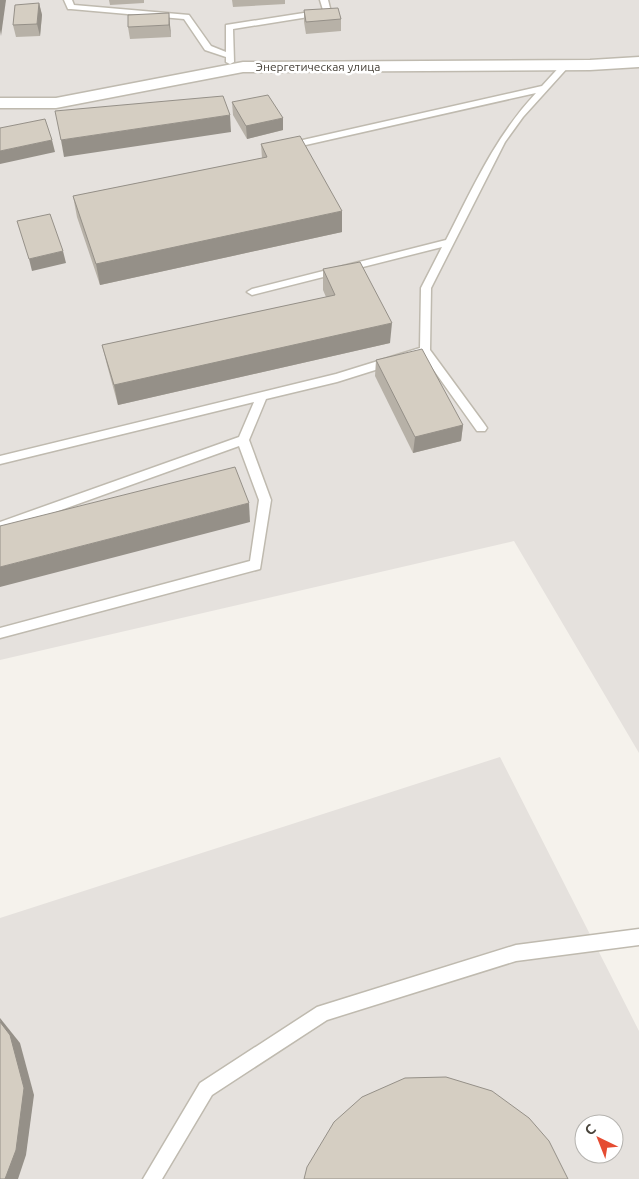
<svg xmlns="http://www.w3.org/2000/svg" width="639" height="1179" font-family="Ubuntu,sans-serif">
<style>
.industrial{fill:#e5e1dd;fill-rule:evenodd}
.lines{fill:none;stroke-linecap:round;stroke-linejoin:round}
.lane-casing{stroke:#bfbaaf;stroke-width:3}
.street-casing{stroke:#bfbaaf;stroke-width:3}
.lane{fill:#fff;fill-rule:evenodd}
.street{fill:#fff;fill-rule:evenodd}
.wall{fill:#b7b1a7}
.shaded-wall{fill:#959088}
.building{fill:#d5cec2;stroke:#959088}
.labels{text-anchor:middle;stroke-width:5;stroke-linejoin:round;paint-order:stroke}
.far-street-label{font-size:12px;fill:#48433a;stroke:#fff}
</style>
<rect width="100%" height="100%" fill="#f5f2ec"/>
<g class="industrial">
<path d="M0,0h639v753l-125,-212 -514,119z"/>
<path d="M500,757l139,274v148h-639v-261zM584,1124h30v30h-30z"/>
</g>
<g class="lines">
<defs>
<g id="lane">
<path d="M64,0h8l2,5 115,10 22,31 15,6v-27l97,-15 -3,-10h8l3,12 -4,2 -94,15 1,33 -4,2 -4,-2v-5l-21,-7 -21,-31 -113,-10h-3z"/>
<path d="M563,63l7,2 -47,52 -18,25 -74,146 -1,62 55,75 2,3 -2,3h-8l-54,-76 -86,27 -71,17 -17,41 22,60 -11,69 -260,69v-10l250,-67 9,-61 -20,-54 -239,86v-10l239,-85 15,-35 -254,62v-8l336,-82 84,-26 1,-60 21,-41 -190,48 -5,-3 5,-3 194,-49c27,-53 49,-103 90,-147l-248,56 -3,-1v-4l257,-58z"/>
<path d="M639,929v16l-123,16 -189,59 -115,75 -50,84h-19l57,-96 117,-76 199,-62z"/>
</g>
<path id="street" d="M639,57v10l-49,3 -347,2 -187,36h-56v-10h56l187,-36 347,-2z"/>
</defs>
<use href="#lane" class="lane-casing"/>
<use href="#street" class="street-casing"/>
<use href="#lane" class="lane"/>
<use href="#street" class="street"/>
</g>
<g class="wall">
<path d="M109,0h35v3l-34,2z"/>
<path d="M232,0h53v4l-52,3z"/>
<path d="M39,3l3,12 -2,21 -24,1 -3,-12z"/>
<path d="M304,10l37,9v12l-35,3 -2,-12z"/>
<path d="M170,25l1,12 -41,2 -2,-12z"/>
<path d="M232,102l51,28 -36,9 -14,-24z"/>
<path d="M261,144l81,88 -242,53 -23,-68 -4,-21 189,-38z"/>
<path d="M323,269l67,74 -272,62 -11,-40 -5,-20 224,-48 -3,-7z"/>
<path d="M376,360l87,65 -2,16 -48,12 -38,-77z"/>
</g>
<g class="shaded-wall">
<path d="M0,0h6l-5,36 -1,-6z"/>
<path d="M39,3l3,12 -2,21 -3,-12z"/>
<path d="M169,13l2,24 -2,-12z"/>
<path d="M230,115l1,17 -167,25 -3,-17z"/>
<path d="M283,118v12l-36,9 -1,-13z"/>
<path d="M52,140l3,12 -55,12v-13z"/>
<path d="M342,211v21l-242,53 -4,-21z"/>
<path d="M63,251l3,12 -34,8 -3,-12z"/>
<path d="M392,323l-2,20 -272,62 -4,-20z"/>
<path d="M463,425l-2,16 -48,12 2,-16z"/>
<path d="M249,503l1,19 -250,65v-20z"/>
<path d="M0,1018l20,25 14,52 -8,60 -8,24h-13z"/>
</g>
<g class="building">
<path d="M39,3l-2,21 -24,1 2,-20z"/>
<path d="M338,8l3,11 -35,3 -2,-12z"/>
<path d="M169,13v12l-41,2v-12z"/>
<path d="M268,95l15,23 -37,8 -14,-24z"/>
<path d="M223,96l7,19 -169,25 -6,-29z"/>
<path d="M45,119l7,21 -52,11v-23z"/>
<path d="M300,136l42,75 -246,53 -23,-68 194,-39 -6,-13z"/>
<path d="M50,214l13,37 -34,8 -12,-38z"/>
<path d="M360,262l32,61 -278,62 -12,-40 233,-50 -12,-26z"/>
<path d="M422,349l41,76 -48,12 -39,-77z"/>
<path d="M235,467l14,36 -249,64v-41z"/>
<path d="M0,1022l10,13 14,53 -8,62 -11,29h-5z"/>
<path d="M446,1077l46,14 37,27 20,23 19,38h-264l3,-12 27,-45 28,-25 43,-19z"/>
</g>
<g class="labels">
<g class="far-street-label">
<text x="318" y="71">Энергетическая улица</text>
</g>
</g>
<g transform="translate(599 1139) rotate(317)"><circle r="24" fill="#ffffff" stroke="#b6b4b0"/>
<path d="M0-4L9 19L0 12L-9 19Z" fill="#e54c32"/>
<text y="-8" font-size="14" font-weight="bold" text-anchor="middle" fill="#48433a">С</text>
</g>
</svg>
